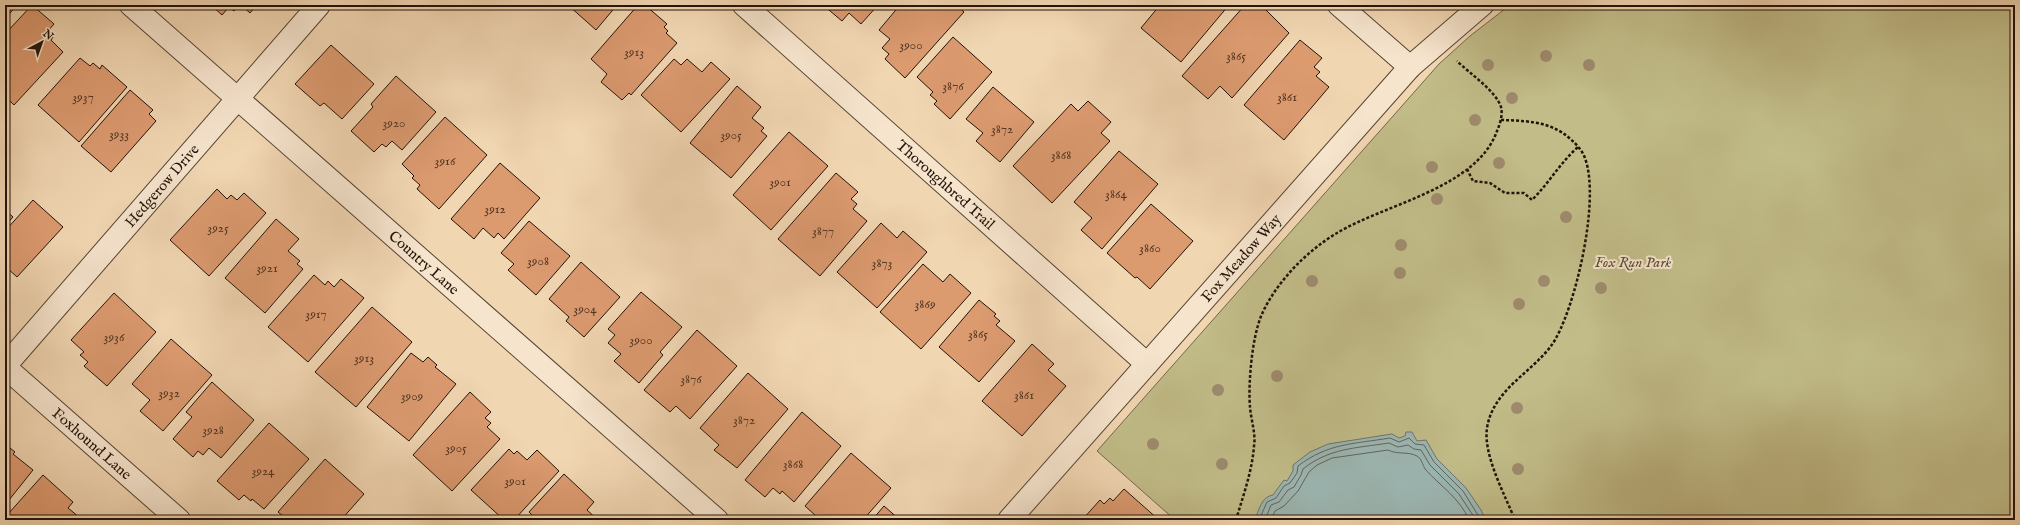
<svg xmlns="http://www.w3.org/2000/svg" width="2020" height="525" font-family="'IM FELL English',serif">
<style>
.green{fill:#c1bc88;stroke:#726848}
.water{fill:#9cb7b3;stroke:#6b756f}
.lines{fill:none;stroke-linecap:round;stroke-linejoin:round}
.shore{stroke:#5f655e;stroke-width:1}
.building{fill:#dc9a6f;stroke:#221308}
.minor-casing{stroke:#564432;stroke-width:24}
.path{stroke:#221308;stroke-width:2.5;stroke-dasharray:3 2;stroke-linecap:butt}
.minor{stroke:#f6e4cd;stroke-width:22}
.tree{fill:#9e8b6d}
.labels{text-anchor:middle;stroke-width:4;stroke-linejoin:round;paint-order:stroke}
.number-label{font-size:13px;fill:#503522}
.street-label{font-size:15px;fill:#221308;stroke:#f6e4cd}
.park-label{font-size:15px;font-style:italic;fill:#5a4e35;stroke:#f6e4cd}
</style>
<rect width="100%" height="100%" fill="#f1d6b2"/>
<filter id="stains"><feTurbulence type="fractalNoise" baseFrequency=".005" numOctaves="4"/><feColorMatrix values="0 0 0 0 .2 0 0 0 0 .09 0 0 0 0 .02 0 0 0 .5 -.17"/></filter>
<radialGradient id="worn" r=".72"><stop offset=".6" stop-color="#630" stop-opacity="0"/><stop offset="1" stop-color="#630" stop-opacity=".3"/></radialGradient>
<path class="green" d="M1510,5h505v515h-840l-78,-69 342,-387 31,-28z"/>
<path class="water" d="M1406,432h6l5,9 9,-1 11,19 29,29 15,22 5,10h-231c4,-10 6,-23 18,-25l11,-15 3,1 6,-10v-6l17,-13 18,-8 64,-10 7,4 6,-2z"/>
<g class="lines">
<g class="shore">
<path d="M1259,520l8,-18 9,-4 8,-12 6,-3 7,-10 1,-7c30,-23 56,-22 92,-28l9,4 10,-4 6,6 9,1 10,17 29,29 18,29"/>
<path d="M1265,520l6,-15 8,-3 9,-12 6,-3 7,-12 2,-6c26,-21 54,-21 86,-26l9,4 10,-2 6,4 7,1 9,15 29,29 17,26"/>
<path d="M1271,520l4,-9 9,-5 14,-15 11,-19 8,-7 15,-7 56,-8c10,5 19,1 29,6 4,2 6,9 8,13 15,17 35,29 44,51"/>
</g>
</g>
<g class="building">
<path d="M5,5h12l-12,14z"/>
<path d="M32,5l22,19 -7,8 6,5 -2,3 12,12 -49,53 -9,-9v-62z"/>
<path d="M211,5h28l-5,6 -5,-4 -7,8z"/>
<path d="M241,5h16l-7,8z"/>
<path d="M527,5h10l-4,5z"/>
<path d="M568,5h49l-21,25z"/>
<path d="M638,5h7l22,19 -3,3 4,4 -2,2 11,10 -46,52 -2,-2 -7,7 -21,-18 6,-8 -16,-15z"/>
<path d="M823,5h55l-17,19 -12,-11 -7,8z"/>
<path d="M900,5h56l8,7 -59,66 -20,-19 4,-5 -7,-6 8,-9 -11,-9z"/>
<path d="M1160,5h69l-48,57 -40,-34z"/>
<path d="M1245,5l17,1 27,27 -57,65 -12,-12 -12,13 -26,-23z"/>
<path d="M953,37l39,35 -42,47 -16,-15 3,-3 -7,-6 3,-3 -16,-15z"/>
<path d="M1300,40l22,18 -8,9 6,5 -4,4 13,11 -45,53 -40,-35z"/>
<path d="M331,45l43,39 -32,35 -18,-16 -4,3 -25,-22z"/>
<path d="M80,58l10,8 3,-3 7,6 2,-4 25,22 -48,55 -41,-37z"/>
<path d="M674,59l7,6 6,-6 15,13 9,-10 19,17 -49,53 -40,-37z"/>
<path d="M396,76l40,36 -34,38 -10,-9 -6,6 -4,-3 -8,8 -23,-21 22,-24 -2,-3z"/>
<path d="M737,86l24,21 -9,11 12,10 -3,3 6,5 -36,42 -41,-35z"/>
<path d="M993,87l41,35 -34,40 -24,-21 7,-8 -17,-14z"/>
<path d="M130,90l23,20 -4,4 7,7 -45,51 -30,-26z"/>
<path d="M1088,101l23,21 -10,11 9,8 -58,62 -39,-37 58,-62 7,7z"/>
<path d="M445,117l42,38 -48,54 -22,-20 3,-4 -8,-7 2,-2 -12,-12z"/>
<path d="M789,132l39,34 -57,64 -38,-35z"/>
<path d="M1119,151l39,33 -56,65 -21,-19 11,-12 -18,-16z"/>
<path d="M500,163l40,35 -36,41 -6,-6 -4,5 -11,-10 -9,11 -23,-20z"/>
<path d="M836,173l22,19 -7,7 6,5 -4,5 14,12 -47,55 -42,-37z"/>
<path d="M217,189l10,10 4,-4 6,5 7,-7 22,20 -57,63 -39,-36z"/>
<path d="M33,200l30,27 -46,50 -11,-10 -1,1v-37z"/>
<path d="M1151,204l42,37 -43,48 -13,-12 -2,1 -28,-25z"/>
<path d="M5,210l8,7 -8,9z"/>
<path d="M276,219l23,20 -11,12 12,10 -3,3 6,5 -38,44 -40,-35z"/>
<path d="M529,221l41,35 -34,39 -28,-25 6,-6 -13,-11z"/>
<path d="M881,223l16,15 6,-7 24,21 -50,56 -40,-36z"/>
<path d="M581,262l39,35 -36,40 -18,-16 3,-4 -20,-18z"/>
<path d="M923,264l20,18 7,-8 21,19 -50,56 -41,-37z"/>
<path d="M314,275l11,10 3,-4 6,6 7,-8 23,19 -56,64 -40,-35z"/>
<path d="M641,292l41,35 -22,25 3,3 -24,28 -25,-22 7,-7 -13,-11 7,-8 -7,-6z"/>
<path d="M114,293l42,39 -49,54 -23,-20 4,-4 -8,-7 4,-3 -13,-12z"/>
<path d="M979,300l17,14 -2,2 6,5 -4,4 19,16 -36,41 -40,-35z"/>
<path d="M372,307l40,35 -56,65 -41,-35z"/>
<path d="M697,330l40,36 -47,53 -14,-13 -6,6 -26,-22z"/>
<path d="M171,339l41,36 -49,56 -23,-20 10,-11 -18,-16z"/>
<path d="M1032,344l22,20 -6,6 18,16 -44,50 -40,-35z"/>
<path d="M411,353l12,9 5,-5 9,8 -2,2 21,17 -47,57 -42,-34z"/>
<path d="M748,373l40,36 -51,59 -23,-18 5,-5 -19,-17z"/>
<path d="M212,382l42,38 -33,38 -12,-10 -6,7 -5,-4 -5,6 -20,-18 19,-22 -6,-5z"/>
<path d="M470,392l21,20 -6,6 6,5 -4,4 13,12 -48,52 -39,-36z"/>
<path d="M802,412l39,34 -47,56 -12,-11 -2,3 -7,-6 -8,9 -20,-17z"/>
<path d="M269,423l40,36 -45,50 -12,-10 -1,2 -7,-6 -5,5 -22,-19z"/>
<path d="M5,444l10,8 -2,2 20,16 -28,35z"/>
<path d="M509,449l5,5 3,-3 10,9 10,-10 22,21 -45,49h-10l-33,-30z"/>
<path d="M851,453l40,35 -28,32h-50l3,-4 -11,-10z"/>
<path d="M325,459l39,35 -23,26h-53l-10,-8z"/>
<path d="M564,474l30,28 -7,8 11,10h-61l-8,-8z"/>
<path d="M43,475l30,27 -5,6 11,9 -3,3h-60l-8,-6z"/>
<path d="M1124,489l35,31h-77l18,-20 4,4 6,-6 3,3z"/>
<path d="M884,506l16,14h-28z"/>
</g>
<g class="lines">
<defs>
<g id="minor">
<path id="s1" d="M131,5l586,515"/>
<path id="s2" d="M744,5l403,359"/>
<path d="M1339,5l71,62"/>
<path id="s3" d="M5,366l314,-361"/>
<path id="s4" d="M5,367l174,153"/>
<path id="s5" d="M1009,520l401,-453 72,-62"/>
</g>
</defs>
<use href="#minor" class="minor-casing"/>
<g class="path">
<path d="M1501,120c33,1 57,2 79,29 26,33 -5,165 -29,197 -21,28 -58,44 -64,82 -4,27 18,67 28,92"/>
<path d="M1467,169l6,12 17,2 15,10h19l8,7c17,-17 28,-37 46,-53"/>
<path d="M1236,520c7,-24 16,-48 18,-74 2,-12 -3,-26 -4,-39 -2,-23 2,-71 12,-93 15,-33 45,-63 75,-81 48,-29 140,-45 160,-102 3,-7 6,-16 4,-24 -5,-16 -32,-34 -44,-46"/>
</g>
<use href="#minor" class="minor"/>
</g>
<g class="tree">
<circle cx="1546" cy="56" r="6"/>
<circle cx="1488" cy="65" r="6"/>
<circle cx="1589" cy="65" r="6"/>
<circle cx="1512" cy="98" r="6"/>
<circle cx="1475" cy="120" r="6"/>
<circle cx="1499" cy="163" r="6"/>
<circle cx="1432" cy="167" r="6"/>
<circle cx="1437" cy="199" r="6"/>
<circle cx="1566" cy="217" r="6"/>
<circle cx="1401" cy="245" r="6"/>
<circle cx="1400" cy="273" r="6"/>
<circle cx="1312" cy="281" r="6"/>
<circle cx="1544" cy="281" r="6"/>
<circle cx="1601" cy="288" r="6"/>
<circle cx="1519" cy="304" r="6"/>
<circle cx="1277" cy="376" r="6"/>
<circle cx="1218" cy="390" r="6"/>
<circle cx="1517" cy="408" r="6"/>
<circle cx="1153" cy="444" r="6"/>
<circle cx="1222" cy="464" r="6"/>
<circle cx="1518" cy="469" r="6"/>
</g>
<g class="labels">
<g class="number-label">
<text x="911" y="49">3900</text>
<text x="634" y="56">3913</text>
<text x="1236" y="60">3865</text>
<text x="953" y="90">3876</text>
<text x="83" y="101">3937</text>
<text x="1287" y="101">3861</text>
<text x="394" y="127">3920</text>
<text x="1002" y="133">3872</text>
<text x="119" y="138">3933</text>
<text x="731" y="139">3905</text>
<text x="1061" y="159">3868</text>
<text x="445" y="165">3916</text>
<text x="780" y="186">3901</text>
<text x="1116" y="198">3864</text>
<text x="495" y="213">3912</text>
<text x="218" y="232">3925</text>
<text x="823" y="235">3877</text>
<text x="1150" y="252">3860</text>
<text x="538" y="265">3908</text>
<text x="882" y="267">3873</text>
<text x="267" y="272">3921</text>
<text x="925" y="308">3869</text>
<text x="585" y="313">3904</text>
<text x="316" y="318">3917</text>
<text x="978" y="338">3865</text>
<text x="114" y="341">3936</text>
<text x="641" y="344">3900</text>
<text x="364" y="362">3913</text>
<text x="691" y="383">3876</text>
<text x="169" y="397">3932</text>
<text x="1024" y="399">3861</text>
<text x="412" y="400">3909</text>
<text x="744" y="424">3872</text>
<text x="213" y="434">3928</text>
<text x="456" y="452">3905</text>
<text x="793" y="468">3868</text>
<text x="263" y="475">3924</text>
<text x="515" y="485">3901</text>
</g>
<g class="street-label">
<text dy="5" stroke="none"><textPath href="#s2" startOffset="270">Thoroughbred Trail</textPath></text>
<text dy="5" stroke="none"><textPath href="#s3" startOffset="239">Hedgerow Drive</textPath></text>
<text dy="5" stroke="none"><textPath href="#s5" startOffset="350">Fox Meadow Way</textPath></text>
<text dy="5" stroke="none"><textPath href="#s1" startOffset="390">Country Lane</textPath></text>
<text dy="5" stroke="none"><textPath href="#s4" startOffset="116">Foxhound Lane</textPath></text>
</g>
<g class="park-label">
<text x="1633" y="267">Fox Run Park</text>
</g>
</g>
<rect width="2020" height="525" fill="none" stroke="#f1d6b2" stroke-width="20"/>
<rect x="6" y="6" width="2008" height="513" fill="none" stroke="#221308" stroke-width="2"/>
<rect x="10" y="10" width="2000" height="505" fill="none" stroke="#221308"/>
<g transform="translate(42 42) rotate(41)" stroke="#f6e4cd" stroke-width="3" paint-order="stroke">
<path d="M0-3L7 15L0 10L-7 15Z" fill="#221308"/>
<text y="-6" font-size="11" font-weight="bold" text-anchor="middle" fill="#221308">N</text>
</g>
<rect width="100%" height="100%" filter="url(#stains)"/>
<rect width="100%" height="100%" fill="url(#worn)"/>
</svg>
